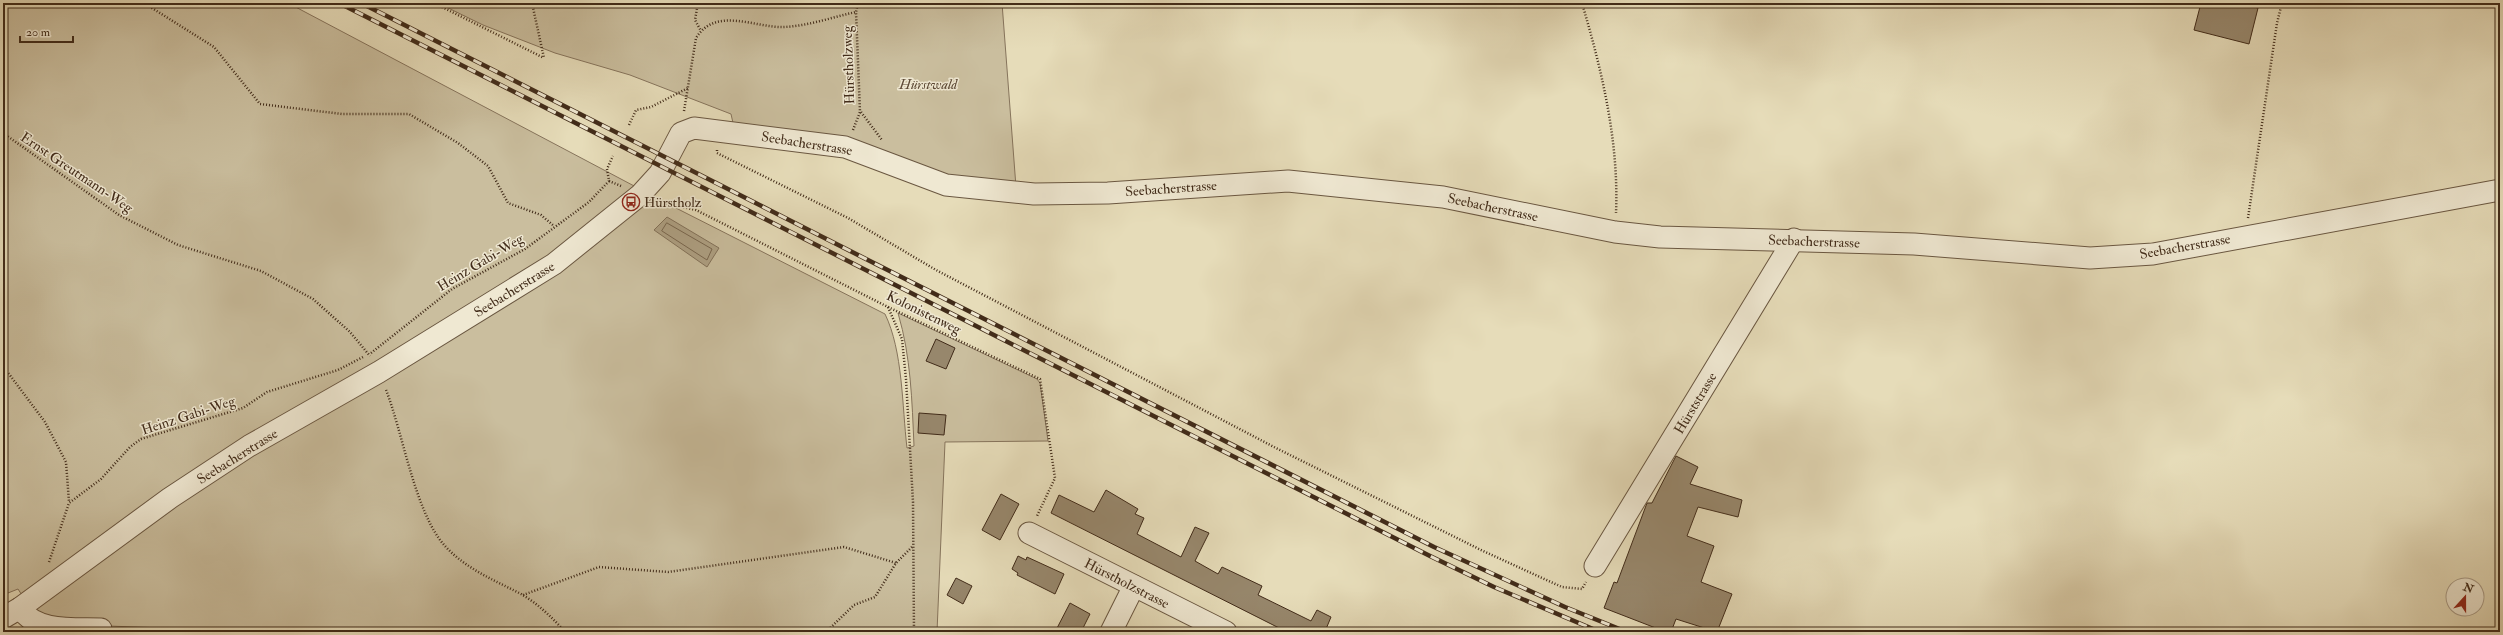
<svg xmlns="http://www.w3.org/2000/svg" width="2503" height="635" font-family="'IM FELL Double Pica',serif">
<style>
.green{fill:#cabe9e;stroke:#86745c}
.water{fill:#aea083;stroke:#827159}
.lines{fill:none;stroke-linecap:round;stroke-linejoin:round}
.shore{stroke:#78664e;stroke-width:1}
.building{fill:#97876c;stroke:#412b19}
.minor-casing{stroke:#6a5741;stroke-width:23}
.path{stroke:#412b19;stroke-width:2.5;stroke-dasharray:1 2;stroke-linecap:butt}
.minor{stroke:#efe8d2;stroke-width:21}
.rail-casing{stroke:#412b19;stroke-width:4.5}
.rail{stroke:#efe8d2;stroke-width:3;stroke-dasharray:9;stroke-linecap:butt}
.labels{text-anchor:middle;stroke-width:3;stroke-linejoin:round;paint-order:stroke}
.street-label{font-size:14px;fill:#412b19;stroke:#efe8d2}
.park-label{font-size:14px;font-style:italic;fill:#5c4834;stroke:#efe8d2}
.poi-label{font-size:14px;fill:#412b19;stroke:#efe8d2;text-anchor:start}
</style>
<rect width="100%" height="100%" fill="#e6dcb9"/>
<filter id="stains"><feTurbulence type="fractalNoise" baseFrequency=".005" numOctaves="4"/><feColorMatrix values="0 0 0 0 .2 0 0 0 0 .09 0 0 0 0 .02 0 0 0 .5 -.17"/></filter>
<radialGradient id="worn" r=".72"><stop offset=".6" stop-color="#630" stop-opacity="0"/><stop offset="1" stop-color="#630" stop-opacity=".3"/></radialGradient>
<g class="green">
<path d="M3,3h285l384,203 213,108c18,37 17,92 22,134l7,-2c-2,-45 -3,-89 -16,-133l139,66 3,4 8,58 -103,1 -8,190h-745l-28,-4 -113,-4 -15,-7 -18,-28 -15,6z"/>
<path d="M438,3h564l14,184 -71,-9 -212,-55 -2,-9 -101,-39 -75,-22 -72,-28z"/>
</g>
<path class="water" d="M667,217l52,31 -12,19 -53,-37z"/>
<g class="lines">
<path class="shore" d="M667,223l45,26 -5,11 -45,-29z"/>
</g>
<g class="building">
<path d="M2201,3h35l22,5 -9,36 -55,-14z"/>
<path d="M936,339l19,9 -9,21 -20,-8z"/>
<path d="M919,413l27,2 -2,20 -26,-2z"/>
<path d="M1676,456l22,11 -8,17 52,16 -4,17 -40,-10 -11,29 27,10 -13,36 31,12 -15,38 -41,-13 -5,13h-5l-62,-24 10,-26 3,1 30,-80h5z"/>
<path d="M1106,490l32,19 -3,5 9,4 -7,16 44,23 14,-30 14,6 -14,28 23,13 4,-7 40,19 -4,9 53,26 6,-11 14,7 -5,12 6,3h-45l-236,-119 8,-18 35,17z"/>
<path d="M1001,494l18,10 -19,36 -18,-10z"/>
<path d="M1018,556l8,4 1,-3 37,17 -9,20 -38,-19 1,-2 -6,-4z"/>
<path d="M956,578l16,8 -9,18 -16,-9z"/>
<path d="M1070,603l20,11 -9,18h-26z"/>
</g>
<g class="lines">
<defs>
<g id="minor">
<path d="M1029,533l197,99"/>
<path d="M1595,566l199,-327"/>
<path d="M20,608c16,25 55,20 81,21"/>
<path d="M3,618l17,-10 150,-110 79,-52 130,-74 175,-108 86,-69 20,-22 21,-40 13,-5 151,19 101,38 88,9 74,-1 180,-12 155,16 172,35 45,5 254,7 176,14 63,-4 347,-64"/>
<path d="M1111,632l23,-46"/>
</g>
</defs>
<use href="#minor" class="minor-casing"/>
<g class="path">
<path d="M144,3l70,44 46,57 82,10h67l49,29 30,23 20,37 33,12 13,11"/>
<path d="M434,3l110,55"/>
<path d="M532,3l12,55"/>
<path d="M698,3l-3,17 6,11"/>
<path d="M1582,3c20,68 37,139 34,210"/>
<path d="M684,111l12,-73c20,-32 59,-10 88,-11 24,-1 49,-10 72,-15"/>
<path d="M861,112l21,28"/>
<path d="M629,125l7,-15 15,-3 37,-19"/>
<path d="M853,130l7,-18 -4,-100 2,-9"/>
<path d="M3,133l116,82 59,30 83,26 52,28 37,33 20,24"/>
<path d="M717,150v3l131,65 88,52 338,177 209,104 79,36 20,2 4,-7"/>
<path d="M609,181l12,5"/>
<path d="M660,202l36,8 192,97 152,72 15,99 -18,38"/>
<path d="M2248,218l29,-195 5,-20"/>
<path d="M888,307l14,32 4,40 7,123 1,130"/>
<path d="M371,353l81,-64 73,-40 64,-47 20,-21 -2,-12 6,-13"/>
<path d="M3,366l42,56 21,40 3,40"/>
<path d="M386,390c17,43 29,123 59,156 21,23 49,34 76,48 16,9 32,24 44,38"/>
<path d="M49,562l20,-59 32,-24 29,-32 11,-8 102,-31 24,-16 71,-22 25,-13"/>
<path d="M523,595l76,-28 69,5 176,-25 52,16"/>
<path d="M120,629l59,3"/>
<path d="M826,632l28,-27 21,-8 21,-34 16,-16"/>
</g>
<use href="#minor" class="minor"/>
<defs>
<g id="rail">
<path d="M339,3l1091,553 64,31 106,45"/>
<path d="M361,3l1073,544 131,60 62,25"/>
</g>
</defs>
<use href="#rail" class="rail-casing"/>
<use href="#rail" class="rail"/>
</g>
<defs>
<symbol id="bus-ring" viewBox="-11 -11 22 22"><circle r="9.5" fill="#efe8d2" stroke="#8f2418" stroke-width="1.5"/><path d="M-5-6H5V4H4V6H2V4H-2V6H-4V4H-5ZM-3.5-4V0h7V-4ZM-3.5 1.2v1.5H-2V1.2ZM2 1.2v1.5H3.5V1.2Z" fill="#8f2418"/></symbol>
</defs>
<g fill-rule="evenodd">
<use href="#bus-ring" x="621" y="192" width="20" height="20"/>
</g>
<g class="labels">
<g class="street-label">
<text transform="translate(848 65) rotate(-92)" y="5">Hürstholzweg</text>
<text transform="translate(807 143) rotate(9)" y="5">Seebacherstrasse</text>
<text transform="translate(77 172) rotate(34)" y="5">Ernst Greutmann-Weg</text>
<text transform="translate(1171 188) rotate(-4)" y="5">Seebacherstrasse</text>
<text transform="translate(1493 207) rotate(12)" y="5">Seebacherstrasse</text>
<text transform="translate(1814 241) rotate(2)" y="5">Seebacherstrasse</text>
<text transform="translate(2185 246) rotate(-10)" y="5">Seebacherstrasse</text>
<text transform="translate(480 262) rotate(-31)" y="5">Heinz Gabi-Weg</text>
<text transform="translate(514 289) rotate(-32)" y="5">Seebacherstrasse</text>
<text transform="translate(924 312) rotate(26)" y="5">Kolonistenweg</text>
<text transform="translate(1695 403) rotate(-59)" y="5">Hürststrasse</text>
<text transform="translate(188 415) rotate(-18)" y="5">Heinz Gabi-Weg</text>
<text transform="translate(237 456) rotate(-32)" y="5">Seebacherstrasse</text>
<text transform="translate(1127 583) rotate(27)" y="5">Hürstholzstrasse</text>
</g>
<g class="park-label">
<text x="928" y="89">Hürstwald</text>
</g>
<g class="poi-label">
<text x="644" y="207">Hürstholz</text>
</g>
</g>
<rect width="2503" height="635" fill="none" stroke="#e6dcb9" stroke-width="16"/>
<rect x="4" y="4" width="2495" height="627" fill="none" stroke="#412b19" stroke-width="2"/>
<rect x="8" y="8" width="2487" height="619" fill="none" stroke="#412b19"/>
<g transform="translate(2465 597) rotate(21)"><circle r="19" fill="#efe8d2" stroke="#a99c88"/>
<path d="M0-3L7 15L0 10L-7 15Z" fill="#8f2418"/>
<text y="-6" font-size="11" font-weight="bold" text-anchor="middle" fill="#412b19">N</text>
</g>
<path d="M20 36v6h53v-6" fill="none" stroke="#412b19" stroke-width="2"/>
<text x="26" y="36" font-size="12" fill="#412b19" stroke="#efe8d2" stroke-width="3" paint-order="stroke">20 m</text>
<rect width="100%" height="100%" filter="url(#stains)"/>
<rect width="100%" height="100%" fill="url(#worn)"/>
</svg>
